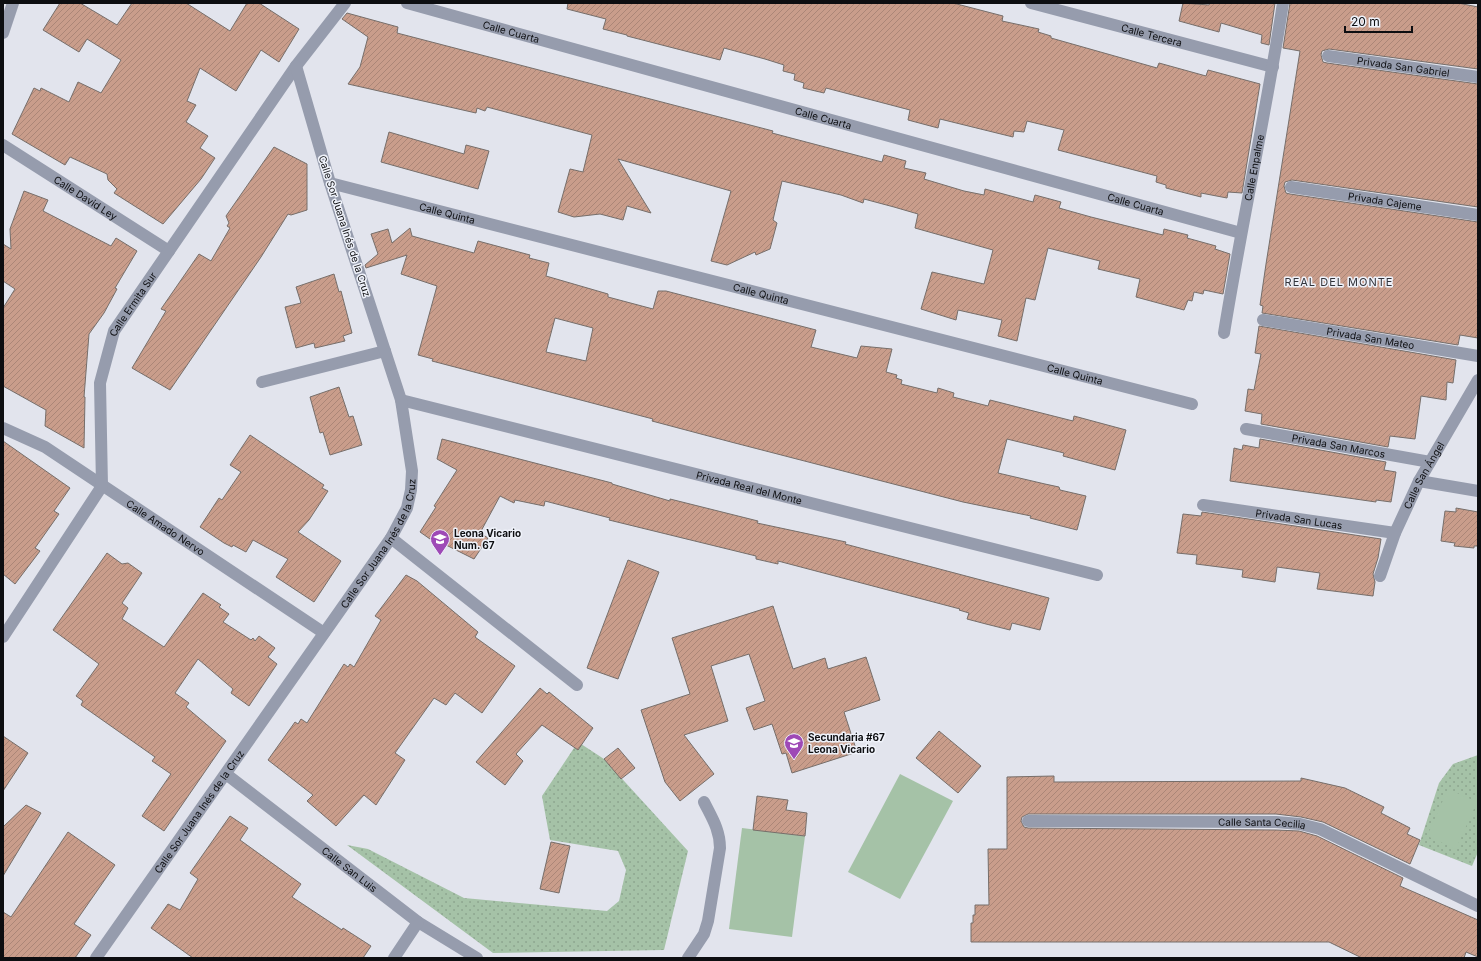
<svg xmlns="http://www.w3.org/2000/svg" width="1481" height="961" font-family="Inter,sans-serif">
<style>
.green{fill:url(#green-dots)}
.pitch{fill:#a5c2a7}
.building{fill:url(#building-hatch);stroke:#766e6a;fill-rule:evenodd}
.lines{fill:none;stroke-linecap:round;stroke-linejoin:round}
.service{stroke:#969cad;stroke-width:12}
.minor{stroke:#969cad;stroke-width:12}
.tertiary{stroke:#969cad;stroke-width:12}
.labels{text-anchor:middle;stroke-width:3;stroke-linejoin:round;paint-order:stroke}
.street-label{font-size:10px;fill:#0d0e11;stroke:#eff2fa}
.poi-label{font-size:10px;font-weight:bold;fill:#0d0e11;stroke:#eff2fa;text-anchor:start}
.neighbourhood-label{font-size:11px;letter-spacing:1px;fill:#32343b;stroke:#eff2fa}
</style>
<defs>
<pattern id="green-dots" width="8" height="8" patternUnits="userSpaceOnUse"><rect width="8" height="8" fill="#a5c2a7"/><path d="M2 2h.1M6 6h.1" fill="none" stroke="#8da68f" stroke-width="1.8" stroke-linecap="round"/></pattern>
<pattern id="building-hatch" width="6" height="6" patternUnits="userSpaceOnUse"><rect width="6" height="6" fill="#c99d8b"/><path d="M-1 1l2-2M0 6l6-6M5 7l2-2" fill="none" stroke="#ab8677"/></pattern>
</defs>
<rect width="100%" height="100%" fill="#e2e4ed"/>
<g class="green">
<path d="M578,742l26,17 84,92 -24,99 -171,3 -146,-108 21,4 96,49 143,13 12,-10 7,-31 -8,-19 -68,-11 -8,-44z"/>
<path d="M1478,755v97l-6,14 -53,-21 20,-62 14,-19z"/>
</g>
<g class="pitch">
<path d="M900,774l53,27 -53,98 -52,-27z"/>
<path d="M1448,789l29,13 -21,47 -29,-13z"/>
<path d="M742,828l63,8 -13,101 -63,-8z"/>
</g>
<g class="building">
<path d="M60,3h20l37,22 15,-22h54l44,28 17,-28h12l40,26 -20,33 -18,-12 -25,41 -36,-23 -13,33 9,4 -10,17 22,14 -8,12 15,10 -14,21 -38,45 -49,-31 3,-4 -9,-9 -1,-6 -37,-17 -5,8 -53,-31 22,-46 6,3 1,-3 28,14 9,-20 23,11 20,-33 -34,-21 -8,13 -36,-22z"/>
<path d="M568,3h385l50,13 -1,5 37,8 -1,3 13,4v2l106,30 2,-5 47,13 2,-6 52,14 -18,109 -14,-1 -1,6 -26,-5v4l-35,-9v-3l-10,-3 1,-6 -99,-26 6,-20 -37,-9 -3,11 -10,-1 -1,6 -73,-18 -2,9 -30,-8 2,-10 -84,-22 -2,5 -21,-5 1,-5 -10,-3 1,-6 -12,-3 1,-6 -19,-6 -41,-11 -4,12 -93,-24v-1l-24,-6 3,-10 -39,-10z"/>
<path d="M1183,3l26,2 1,-2h65l-6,42 -8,-2 1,-8 -41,-12 -2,9 -40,-11z"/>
<path d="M1290,3h168l20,4v62l-149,-20 -7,2 -1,4 2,7 4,1 151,21v123l-186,-27 -7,2 -1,4 2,7 4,1 188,28v116l-18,-3 -2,10 -196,-32 1,-7 -3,-1 6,-41 34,-213 -17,-3z"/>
<path d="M347,13l51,14 -1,6 376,98 -1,2 110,29 2,-7 22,6 -2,7 22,5 -2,6 40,12 20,4 1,-6 48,13 2,-7 26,7 -2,6 32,9 72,18 1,-6 24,6 -1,3 29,8 -1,3 15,5 -7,40 -19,-4 -1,4 -9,-2 -2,9 -4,-1 -4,10 -48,-13 4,-18 -42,-10 2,-8 -52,-13 -13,52 -9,-2 -9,43 -19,-5 4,-16 -44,-10 -2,10 -35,-11 11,-37 52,12 9,-34 -78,-22 3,-14 -24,-7 -30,-8 -1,4 -22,-8 -59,-14 -9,39 4,3 -7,26 -14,6 -1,-3 -28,13 -16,-4 20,-70 -113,-32 33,54 -24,-7 -4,14 -23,-6 -26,3 -16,-5 12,-43 13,3 9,-37 -105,-28 -2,4 -8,-3 -1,5 -128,-29 12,-17 8,-30 -26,-18z"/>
<path d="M389,132l75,22 2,-9 23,6 -11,38 -97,-27z"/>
<path d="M274,147l33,17v46l-16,5 -3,-1 -27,43 -91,133 -38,-22 34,-57 -5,-2 38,-55 12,7 19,-33 -3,-2 2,-3 -3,-7z"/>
<path d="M24,191l24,9 -5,11 68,35 5,-8 21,13 -22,37 2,1 -13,24 -15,21 -5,63h1l-1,51 -39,-22 1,-16 -43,-24v-78l12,-19 -12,-8v-37l8,5 -1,-20z"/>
<path d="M410,228l2,8 62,17 4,-12 52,14 -1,3 20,5 -3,13 62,18v3l45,12 5,-18h8l150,39 -5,17 46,11 4,-12 31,3 -6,23 11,3 -1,3 6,2 -1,4 36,9 1,-5 16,5 -1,4 35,9 2,-6 83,21 1,-5 52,14 -11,40 -52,-14 1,-3 -57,-14 -9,34 47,11 14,3 1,3 26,6 -9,34 -47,-12 1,-2 -68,-14 -232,-60 -79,-21 1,-2 -221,-58 1,-2 -15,-4 19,-69 -36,-12 6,-19 -41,13 -1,-3 13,-11 -7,-20 17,-5 4,14zM555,318l38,10 -7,33 -40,-9z"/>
<path d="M334,274l5,18 2,-1 11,42 -9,3 2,5 -30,7 -1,-5 -18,5 -11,-41 16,-4 -5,-16z"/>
<path d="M1259,326l197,34 -3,23 -6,-1 -1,18 -25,-4 -6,43 -25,-3 -2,11 -127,-23 1,-10 -17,-3 3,-22 6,1 7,-36 -6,-1z"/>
<path d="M339,387l10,30 4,-1 9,29 -32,10 -7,-23 -3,1 -10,-36z"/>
<path d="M250,435l74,50 -2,3 6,3 -19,29 -11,12 43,29 -27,41 -38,-25 12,-18 -35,-19 -7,12 -13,-7 -1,2 -8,-4 -24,-16 19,-29 3,2 19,-28 -11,-7z"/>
<path d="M442,439l170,44v1l58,17v-2l88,22 -1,2 89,19 -1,2 204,54 -9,32 -28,-7 -2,7 -24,-6 -19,-5 2,-6 -10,-3 1,-1 -182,-48v3l-22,-5v-3l-147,-36 1,-2 -65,-17 -1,5 -29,-6 -1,3 -14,-7 -20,37 8,5 -14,21 -32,-16 -2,3 -20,-14 16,-25 -2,-1 23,-36 -20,-11z"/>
<path d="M1260,439l126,23 -2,8 12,2 -5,30 -15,-2v2l-146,-21 4,-33 8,2 1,-5 16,3z"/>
<path d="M3,441l67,47 -16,23 5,3 -24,34 5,3 -25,33 -12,-10z"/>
<path d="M1456,508l22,4v34h-4v2l-20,-2 1,-3 -14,-2 4,-30 11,1z"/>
<path d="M1202,512l179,27 -3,19 -5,16 2,8 -2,14 -56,-7 3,-16 -43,-6 -2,15 -33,-5 1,-7 -47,-6 1,-9 -20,-2 6,-39 18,2z"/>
<path d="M107,553l15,11 6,-1 14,10 -20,30 6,5 -6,11 42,28 39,-54 18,12 -2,2 10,7 -6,8 28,18 2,-2 2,3 4,-5 16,12 -7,9 9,7 -28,42 -18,-13 2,-4 -35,-30 -23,34 14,10 -3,4 40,34 -62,90 -22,-15 29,-42 -19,-13 3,-4 -74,-52 2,-4 -7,-5 23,-32 -46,-34z"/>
<path d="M628,560l31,12 -41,107 -31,-11z"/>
<path d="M406,575l11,6 61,51 -3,5 40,29 -33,47 -27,-20 -9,12 -12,-7 -39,55 10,7 -29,45 -12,-10 -28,31 -29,-25 6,-6 -45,-35 27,-38 3,2 3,-5 6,4 37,-59 4,3 2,-3 4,3 27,-47 -6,-4z"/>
<path d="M773,606l20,63 32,-11 3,11 38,-12 14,43 -36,12 13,40 -65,21 -6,-20 -4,1 -10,-30 -18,6 -8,-22 19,-7 -16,-47 -38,12 17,55 -44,14 30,39 -34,27 -15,-19 -24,-72 49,-16 -18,-56z"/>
<path d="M540,688l7,6 2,-2 44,36 -15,22 -36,-25 -26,29 7,7 -18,24 -29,-23z"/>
<path d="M939,731l42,35 -23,27 -42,-35z"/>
<path d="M3,736l25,17 -25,38z"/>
<path d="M618,748l17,20 -14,11 -17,-20z"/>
<path d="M1054,776v6l247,-1v-3l44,10 39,19 -3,6 29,15 -3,6 13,6 -10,24 -87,-42 -22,-5 -25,-3h-248l-6,3 -1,4 3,6 4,1 248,2 23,1 18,5 86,42 -3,8 78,34v37l-12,-5 -2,6h-102l-33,-16h-358v-19h2v-8h2v-10h14l-1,-56h19v-72z"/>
<path d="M757,796l31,4 -2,10 21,3 -2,23 -52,-6z"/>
<path d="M26,805l15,8 -38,63v-49z"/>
<path d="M230,816l18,12 -8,12 61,44 -9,13 50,33 1,-2 28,18 -8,12h-170l-42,-30 17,-24 12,6 18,-31 -8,-6z"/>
<path d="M68,832l47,33 -41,59 17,11 -16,23h-72v-46l8,5z"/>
<path d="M551,842l19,4 -11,47 -19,-4z"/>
</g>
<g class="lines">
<g class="service">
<path d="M418,922l59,36"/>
<path d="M688,958l16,-24 4,-13 12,-73c0,-18 -8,-30 -16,-46"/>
</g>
<g class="minor">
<path id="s1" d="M407,3l834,230"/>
<path id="s2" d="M1031,3l242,64"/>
<path d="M3,33l10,-30"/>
<path id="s3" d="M1328,56l150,21"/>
<path id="s4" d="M3,145l166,106"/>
<path id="s5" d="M330,183l862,221"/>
<path id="s6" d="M1291,187l187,28"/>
<path id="s7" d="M1263,320l215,36"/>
<path id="s8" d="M1224,333c18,-111 42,-220 59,-330"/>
<path d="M262,382l123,-31"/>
<path id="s9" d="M401,400l696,175"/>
<path id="s10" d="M3,428l42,19 279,186"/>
<path id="s11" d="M1246,429l184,33"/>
<path d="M1419,481l59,10"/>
<path id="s12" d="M1203,505l192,28"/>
<path d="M391,538l186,147"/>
<path id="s13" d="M3,637l99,-151 -2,-103 14,-52 182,-265 49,-63"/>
<path id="s14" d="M226,774l192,148 -24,36"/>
<path id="s15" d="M1028,821l248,1 24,2 20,5 158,77"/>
<path id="s16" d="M96,958l295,-420 16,-30 4,-18 1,-19 -11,-71 -71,-217 -34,-117"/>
</g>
<path class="tertiary" id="s17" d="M1380,576l15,-43 24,-52 59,-101"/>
</g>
<defs>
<symbol id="school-pin" viewBox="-11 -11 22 30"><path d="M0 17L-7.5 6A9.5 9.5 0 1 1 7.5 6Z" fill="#9e49b6" stroke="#eff2fa"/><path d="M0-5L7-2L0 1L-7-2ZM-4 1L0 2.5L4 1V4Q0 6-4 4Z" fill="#fff"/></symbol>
</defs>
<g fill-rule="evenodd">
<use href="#school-pin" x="429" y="528" width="22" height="30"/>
<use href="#school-pin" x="783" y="732" width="22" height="30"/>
</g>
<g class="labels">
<g class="street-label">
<text dy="4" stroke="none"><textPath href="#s1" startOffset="108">Calle Cuarta</textPath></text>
<text dy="4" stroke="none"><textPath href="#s2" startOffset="125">Calle Tercera</textPath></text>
<text dy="4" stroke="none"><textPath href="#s3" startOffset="76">Privada San Gabriel</textPath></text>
<text dy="4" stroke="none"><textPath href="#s1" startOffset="432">Calle Cuarta</textPath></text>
<text dy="4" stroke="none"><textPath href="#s8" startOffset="168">Calle Enpalme</textPath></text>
<text dy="4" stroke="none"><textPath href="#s4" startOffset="98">Calle David Ley</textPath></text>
<text dy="4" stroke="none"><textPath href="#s6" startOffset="95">Privada Cajeme</textPath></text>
<text dy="4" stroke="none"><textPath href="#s1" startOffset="756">Calle Cuarta</textPath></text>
<text dy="4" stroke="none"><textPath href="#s5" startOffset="121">Calle Quinta</textPath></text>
<text transform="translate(345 226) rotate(72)" y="4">Calle Sor Juana Inés de la Cruz</text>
<text dy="4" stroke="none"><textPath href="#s5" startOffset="445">Calle Quinta</textPath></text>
<text dy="4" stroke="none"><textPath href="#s13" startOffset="370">Calle Ermita Sur</textPath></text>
<text dy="4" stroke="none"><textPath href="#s7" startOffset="109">Privada San Mateo</textPath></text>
<text dy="4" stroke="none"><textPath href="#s5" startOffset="769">Calle Quinta</textPath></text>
<text dy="4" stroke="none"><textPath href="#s11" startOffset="94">Privada San Marcos</textPath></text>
<text dy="4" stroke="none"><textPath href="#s17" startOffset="110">Calle San Ángel</textPath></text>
<text dy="4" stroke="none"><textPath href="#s9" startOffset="359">Privada Real del Monte</textPath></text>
<text dy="4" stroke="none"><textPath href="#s12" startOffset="97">Privada San Lucas</textPath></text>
<text dy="4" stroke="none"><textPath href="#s10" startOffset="191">Calle Amado Nervo</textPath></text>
<text dy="4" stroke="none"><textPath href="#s16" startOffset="503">Calle Sor Juana Inés de la Cruz</textPath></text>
<text dy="4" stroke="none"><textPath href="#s16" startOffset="179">Calle Sor Juana Inés de la Cruz</textPath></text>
<text dy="4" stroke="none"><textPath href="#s15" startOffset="234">Calle Santa Cecilia</textPath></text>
<text dy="4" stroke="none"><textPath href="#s14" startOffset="156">Calle San Luis</textPath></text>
</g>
<g class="poi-label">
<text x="454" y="537">Leona Vicario<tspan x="454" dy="12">Num. 67</tspan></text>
<text x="808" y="741">Secundaria #67<tspan x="808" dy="12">Leona Vicario</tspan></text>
</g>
<g class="neighbourhood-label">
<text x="1339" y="286">REAL DEL MONTE</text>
</g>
</g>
<rect width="1481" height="961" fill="none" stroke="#0d0e11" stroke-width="8"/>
<path d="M1345 26v6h67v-6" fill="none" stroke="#0d0e11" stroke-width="2"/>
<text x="1351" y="26" font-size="12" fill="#0d0e11" stroke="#eff2fa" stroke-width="3" paint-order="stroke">20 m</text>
</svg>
